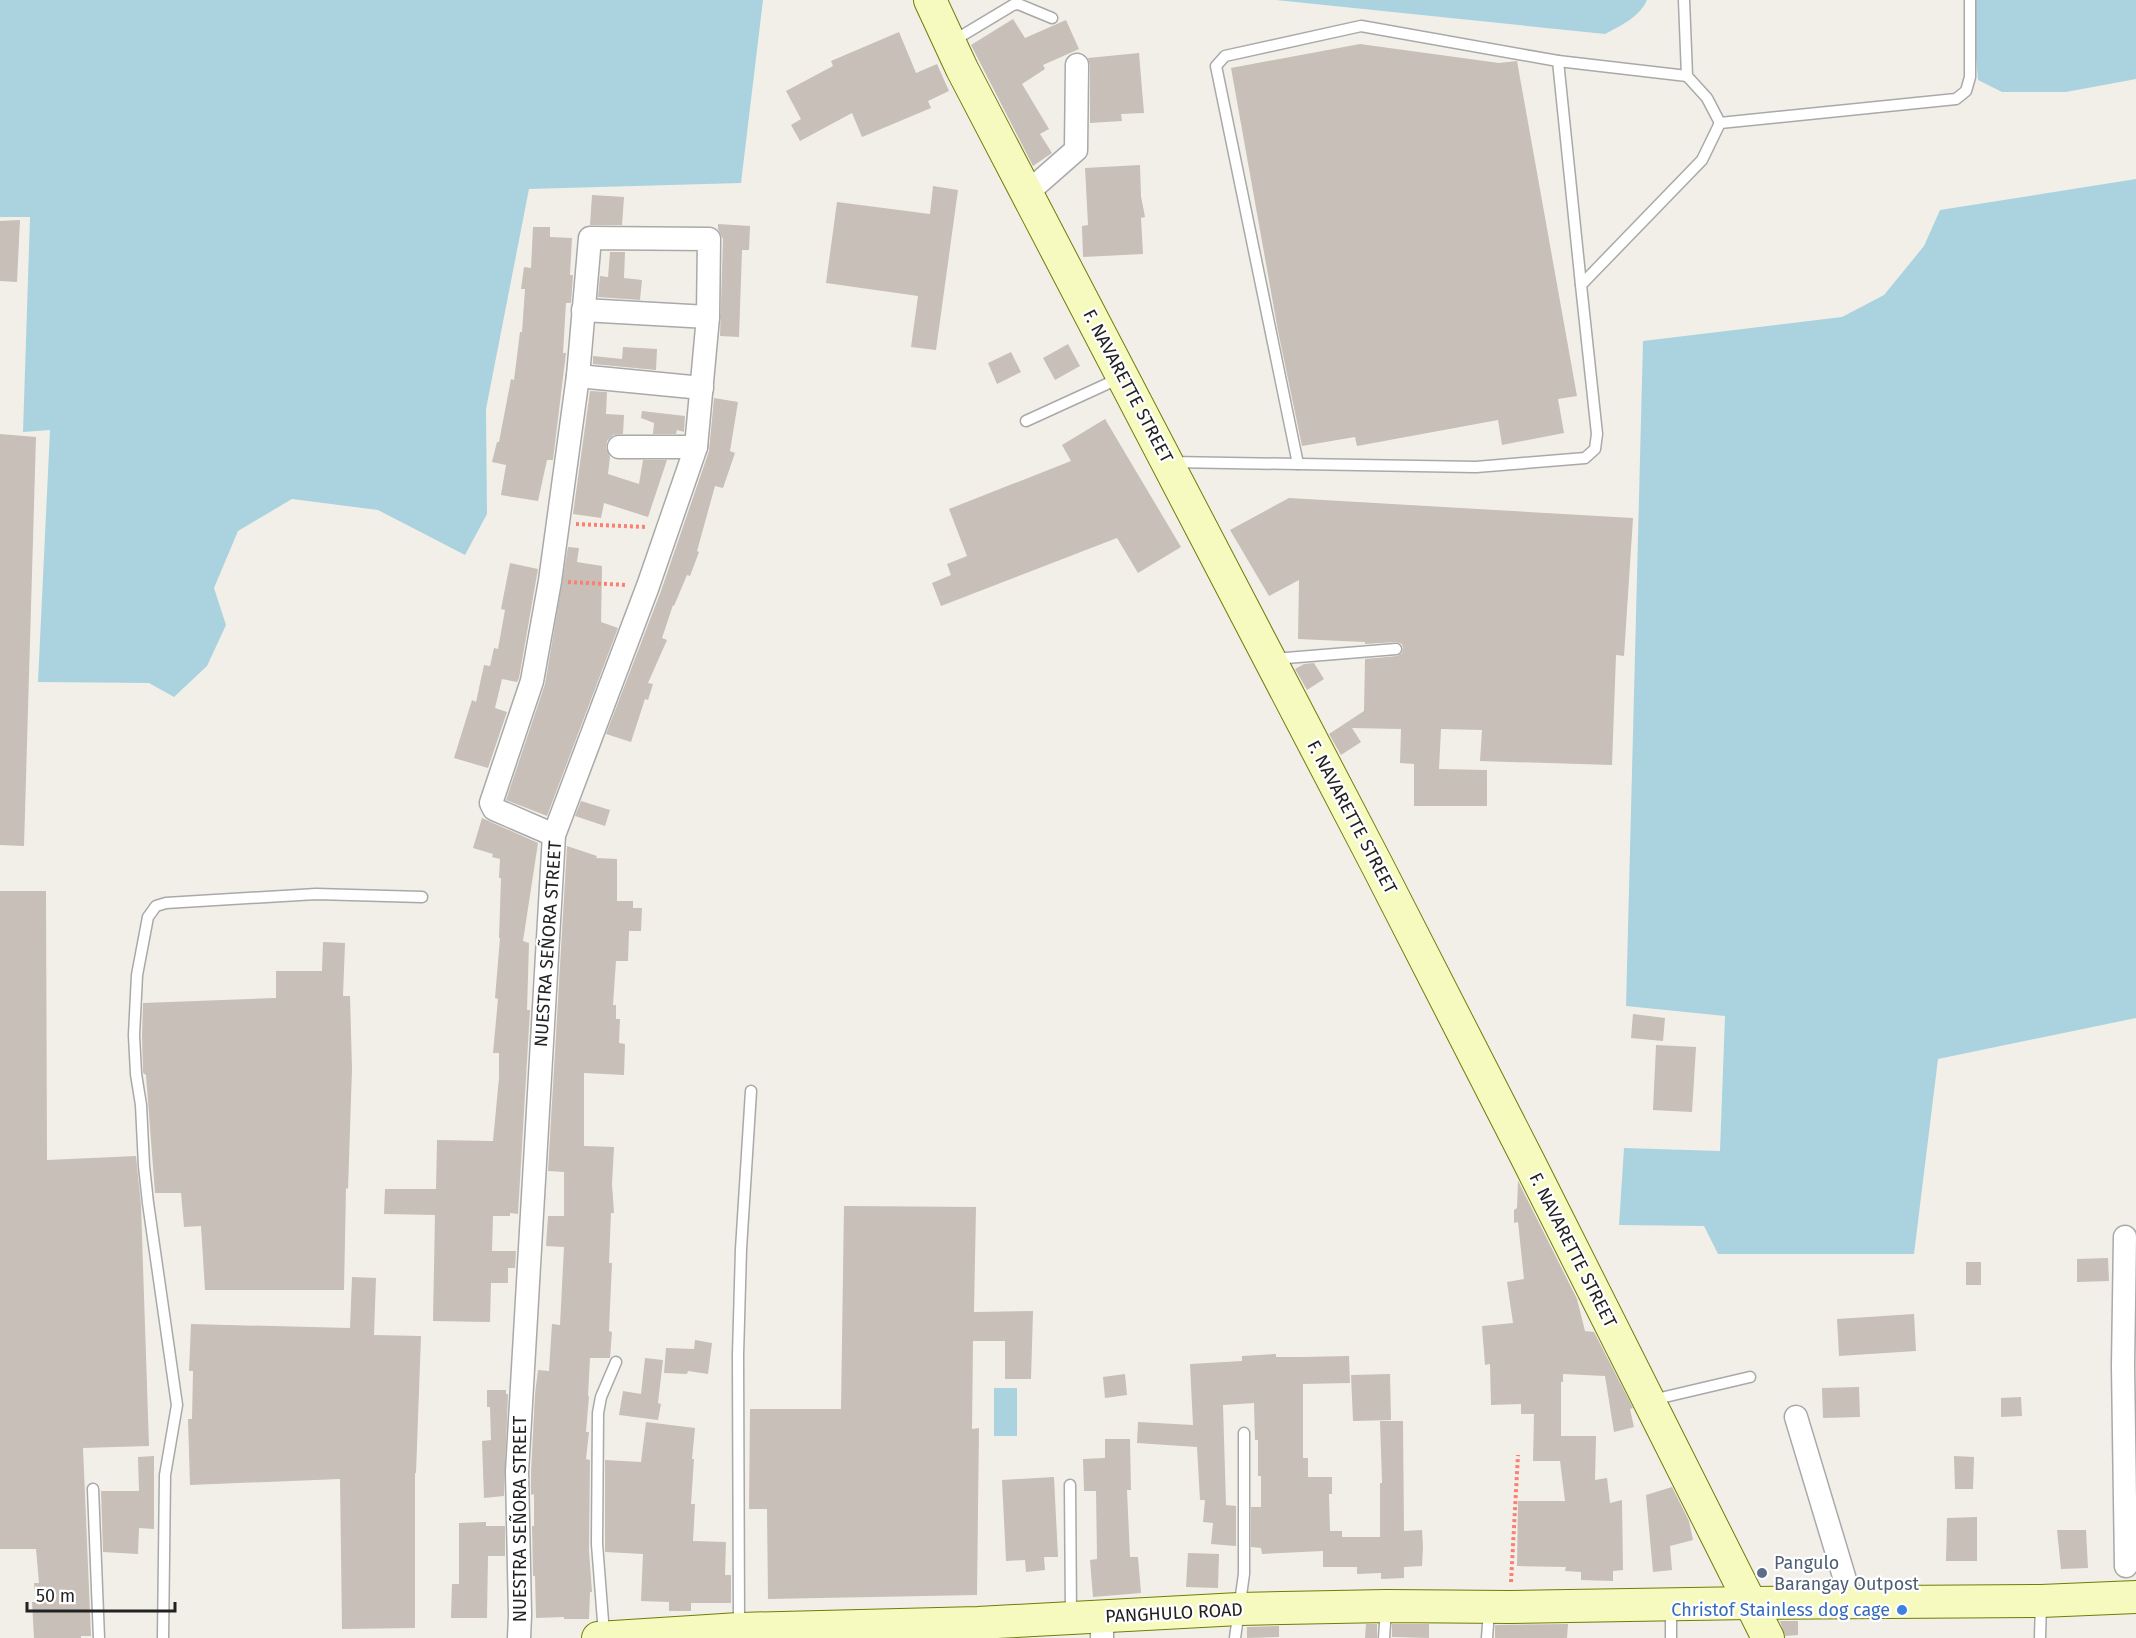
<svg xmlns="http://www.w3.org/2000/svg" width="2136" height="1638" font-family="'Fira Sans',sans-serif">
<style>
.water{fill:#aad3df}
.building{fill:#c7bfb8}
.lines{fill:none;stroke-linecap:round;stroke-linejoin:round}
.lane-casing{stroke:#a9a9a9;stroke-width:13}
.street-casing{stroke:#a9a9a9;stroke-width:25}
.secondary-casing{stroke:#707d05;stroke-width:34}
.path{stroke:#fa8072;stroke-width:4;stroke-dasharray:3 3;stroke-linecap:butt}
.lane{stroke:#fff;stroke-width:10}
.street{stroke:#fff;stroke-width:22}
.secondary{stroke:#f7fabf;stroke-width:32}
.service-dot{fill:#5c6f8a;stroke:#fff;stroke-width:2}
.shop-dot{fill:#3f7fe0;stroke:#fff;stroke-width:2}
.labels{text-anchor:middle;stroke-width:4.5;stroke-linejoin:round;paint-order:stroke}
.street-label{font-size:18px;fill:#222;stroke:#fff}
.service-label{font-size:18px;fill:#4e5e75;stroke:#fff;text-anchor:start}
.shop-label{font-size:18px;fill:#366cbe;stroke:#fff;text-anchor:end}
</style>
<rect width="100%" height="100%" fill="#f2efe9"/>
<g class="water">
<path d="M0,0h763l-22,183 -212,6 -43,220 1,105 -22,41 -87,-45 -86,-11 -54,32 -24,57 12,37 -19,41 -33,31 -25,-14 -111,-1 12,-252 -27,2 7,-215h-30z"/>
<path d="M1276,0h371c-7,17 -27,26 -42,34z"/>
<path d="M1971,0h165v79l-70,13h-64l-24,-12z"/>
<path d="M2136,179v839l-198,41 -24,195h-196l-14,-28 -85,-1 5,-77 96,3 5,-135 -99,-10 17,-665 199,-24 42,-22 40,-49 16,-36z"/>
<rect x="994" y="1388" width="23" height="48"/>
</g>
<g class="building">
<path d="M1013,19l12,19 41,-18 13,29 -36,16 2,4 -23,15 27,45 -9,5 12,19 -19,13 -62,-121z"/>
<path d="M899,32l17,41 21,-9 12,27 -21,10 3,7 -69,29 -10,-24 -52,28 -9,-16 10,-6 -15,-28 47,-25 -2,-5z"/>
<path d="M1360,44l139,19 18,-2 60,335 -19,3 6,34 -62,12 -4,-25 -141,26 -2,-9 -53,9 -24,-115 -47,-263z"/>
<path d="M1139,53l5,60 -23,1 1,7 -32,2v-58l-2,-7z"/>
<path d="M1140,165l1,31 4,21 -4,1 2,36 -60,3 -1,-31 6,-1 -3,-57z"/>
<path d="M933,186l25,4 -22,160 -25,-3 7,-51 -92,-13 11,-81 93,12z"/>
<path d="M592,195l32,2 -2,28h-32z"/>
<path d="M20,220l-3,62 -17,-1v-60z"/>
<path d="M718,224l32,2 -1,24h-7l-3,87 -19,-1 3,-97 -5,-10z"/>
<path d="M533,227h17v10l22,1 -2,37h3l-2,28h-5l-3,50h3l-13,107h-6l-9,41 -37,-6 5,-30 -14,-3 5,-20h2l12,-63 3,1 6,-48h2l3,-43h-4l3,-22 7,1z"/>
<path d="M610,252h15l-1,26 18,2 -2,20 -42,-3 2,-21 8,1z"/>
<path d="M1068,344l12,22 -25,14 -12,-22z"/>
<path d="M623,347l34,2 -1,21 -63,-6v-8l29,3z"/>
<path d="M1011,352l10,20 -24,12 -9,-21z"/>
<path d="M590,391l17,1 -1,22 18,1 -1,19 -10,1 -6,6 -1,7 4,9 -2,17 31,10 4,-24h24l-19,57 -44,-14 -3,15 -28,-4z"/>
<path d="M714,398l24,4 -8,49 5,2 -12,35 -8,-2 -18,65 2,1 -9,24 -3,-1 -13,31 -1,-1 -11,33 5,2 -19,43 5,1 -5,16 -3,-1 -14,43 -25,-8 55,-143 48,-140z"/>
<path d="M642,411l43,5 -1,16 -7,-2 -1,4h-23l1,-11 -13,-5z"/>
<path d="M1105,419l76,128 -43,26 -21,-35 -176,68 -9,-23 19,-8 -4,-11 20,-8 -18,-47 122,-48 -9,-16z"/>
<path d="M0,434l36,3 -12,409 -24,-1z"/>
<path d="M1289,498l344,20 -9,138 -8,-1 -4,110 -132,-4 2,-31 -41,-1 -2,40 48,1v36h-73v-42l-14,-1 1,-34 -49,-1 9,14 -20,13 -12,-21 35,-23 1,-52 32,-3 5,-3 1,-5 -1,-4 -6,-2 -31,2v-2l-67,-3 1,-59 -30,16 -39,-66z"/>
<path d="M568,547l11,1 -2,14 25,4 -1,56 17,6 -71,188 -41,-16 39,-116z"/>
<path d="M510,563l28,6 -19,109 -2,4 -15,-3 -7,29 12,4 -19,56 -34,-10 18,-58 4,2 8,-37 6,1 4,-18 4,1 7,-39 -4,-1z"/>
<path d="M1314,663l10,16 -17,11 -12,-21 9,-5z"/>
<path d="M581,801l29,9 -5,16 -30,-10z"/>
<path d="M482,818l56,25 -15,98 6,2 -2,67h3l-12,204 -8,-1v3h-17l-1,35h24l-1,17h-7v15h-17l-1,39 -57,-1 2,-106 -51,-1 1,-25h51l1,-49 56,1 6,-63v-25h-6l5,-54 -3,-1 5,-60h-1l2,-60h-2l1,-19 -8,-2 1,-3 -20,-6z"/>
<path d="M567,846l30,10 -1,2 21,1v42h16v7h9l-1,23h-12l-1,30h-12l-3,44h3v14h4l-1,24 6,1 -1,31 -40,-2v73l30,1 -2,37 2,29h-3l-2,50h3l-3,68 3,1 -2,26h-20l-2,38h1l-3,36h3l-3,27 4,1 -1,91 3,41h-2l-1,27h-25v-2l-28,1 -1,-42h-2l-1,-50h2v-32l-3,1v-23l4,-78 3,-24 11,1 3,-47 8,1 4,-78 -18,-1 2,-30h16v-44l-16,-1z"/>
<path d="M0,891h46l1,269 89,-4 5,49 8,241 -66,2 8,188h-10v2h-47l-2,-36h4l-2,-19h5l-3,-34h-36z"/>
<path d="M323,942l22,1 -2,53h7l2,73 -4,120 -2,-1 -2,102h-139l-4,-64 -17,1 -3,-34h-26l-9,-118 -3,-2 -1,-38 1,-32 133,-5v-27h46z"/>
<path d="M1633,1014l32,4 -2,23 -32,-3z"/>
<path d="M1656,1045l40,2 -4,65 -39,-2z"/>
<path d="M1518,1181l59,118 8,32 9,1 39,76 -3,1 4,18 -20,5 -9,-56 -42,-2v8h-2v54h35l-1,44 12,-2 3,25 12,-3 1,70 -10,1v10l-32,-1v-8l-16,-1 1,-4 -49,-1 1,-65h47l-5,-40h-27l1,-47h-13v-10l-30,1 -1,-41 -5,1 -3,-39 31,-3 -6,-41 17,-3 -6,-57 -4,1v-13l3,-2z"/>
<path d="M844,1206l132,1 -2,105 59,-1 -2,68h-26v-38h-32l-1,88 7,-1 -2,167 -209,4 -1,-90h-18l1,-100h91z"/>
<path d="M2108,1258l1,23 -32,1v-23z"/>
<rect x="1966" y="1262" width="15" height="23"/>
<path d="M352,1277l24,1 -2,57 47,1 -5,137h-1v155l-73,1 -2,-150 -150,6 -2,-66h4l1,-48h-4l2,-47 159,4z"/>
<path d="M1914,1314l2,37 -77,5 -2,-37z"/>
<path d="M695,1340l17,3 -4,31 -20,-3 -1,3 -23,-1 2,-25 28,1z"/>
<path d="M1276,1354v3h26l47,-1 1,27 -47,1v74h5v19h24v17h-3l1,37h12v6h38v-54h2l-2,-62h23l1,110 18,-1 1,17 -1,19 -18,1v11l-23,1v-6l-24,1v-7h-34v-16l-61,3 -1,-6 -10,-1v-40h10v-31h-3v-36h-3l-1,-37 -31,2 3,100 10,1v40l-25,-2 2,-21 -10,-1 2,-22h-5l-3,-53 -60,-4 1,-21 55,3 -3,-61 52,-3v-5z"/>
<path d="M645,1358l18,2 -5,43 3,1 -3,16 -39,-5 4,-24 18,3z"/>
<path d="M1125,1374l2,21 -22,3 -2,-21z"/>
<path d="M1390,1374l1,46 -38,1 -2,-46z"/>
<path d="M1859,1387l1,30 -37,1 -1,-30z"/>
<path d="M487,1390h19v4h2l-4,102 -20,2 -2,-57 9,-1 -1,-33h-3z"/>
<path d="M2021,1397l1,19 -21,1v-19z"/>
<path d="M646,1422l49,6 -3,31h2l-3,45h4l-2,37 33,1 -1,33h6v28h-40v8h-22v-9l-28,-1 2,-47 -38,-2v-92l36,2z"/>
<path d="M1105,1439h25l1,51h-4l3,67h8l3,36 -48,4 -3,-37 7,-1 -1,-68h-12l-1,-32 22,-1z"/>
<path d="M154,1456v73l-15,-1 -1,26 -35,-2 -2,-61h38l-1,-34z"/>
<path d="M1954,1456l20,1 -1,32h-18z"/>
<path d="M1054,1477l4,80h-14l1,13 -19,2 -1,-12 -19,1 -4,-81z"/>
<path d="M1672,1487l17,34 4,19 -23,6 2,24 -19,2 -7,-77z"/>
<path d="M1977,1517v44h-31l1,-43z"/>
<path d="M486,1522v4h19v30h-17l-1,62h-36l1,-34h7v-61z"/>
<path d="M2057,1530h29l2,38 -27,1z"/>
<path d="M1188,1553l31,1 -1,34 -32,-1z"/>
<path d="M1780,1621h18v14l-13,1z"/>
<path d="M1366,1624h11v14h-12z"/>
<path d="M1392,1624h37v14l-37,-1z"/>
<path d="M1568,1624l-1,14h-72v-13z"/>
<path d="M1279,1626v11l-32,1v-11z"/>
</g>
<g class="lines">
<defs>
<g id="lane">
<path d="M1684,0l3,76 20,22 13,25"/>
<path d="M953,41l60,-36 5,-1 34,14"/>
<path d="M1558,61l129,15"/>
<path d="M1720,123l236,-24 10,-8 4,-14v-77"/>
<path d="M1026,421l94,-43"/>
<path d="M1171,462l305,5 109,-9 10,-9 2,-15 -16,-149 121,-125 18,-37"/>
<path d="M1298,464l-82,-398 9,-10 136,-30 197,35 23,224"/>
<path d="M1274,659l122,-10"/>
<path d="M1652,1400l98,-23"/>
<path d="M1070,1485l1,131"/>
<path d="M93,1489l6,149"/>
<path d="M739,1627l-1,-272 3,-106 10,-158"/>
<path d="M604,1634l-7,-90 1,-131 3,-16 15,-35"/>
<path d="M163,1638l2,-163 12,-70 -29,-202 -4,-37 -3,-61 -5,-31 -2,-39 3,-60 11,-58 8,-11 10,-3 150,-9 106,3"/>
<path d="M1235,1638l9,-64v-141"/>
<path d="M1384,1638l2,-29"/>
<path d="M1487,1638l2,-28"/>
<path d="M1671,1638v-32"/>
<path d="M2040,1638l1,-36"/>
</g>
<g id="street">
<path d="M1027,193l49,-43 1,-85"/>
<path d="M583,310l125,7"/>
<path d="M578,376l124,12"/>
<path d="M619,447h77"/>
<path d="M2125,1237l-2,129 3,200"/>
<path d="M1796,1417l56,186"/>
<path d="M1102,1616v22"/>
<path d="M519,1638l1,-23 -3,-143 37,-637 94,-249 48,-139 12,-130 1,-78 -119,-1 -12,138 -28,205 -18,100 -41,122 3,6 60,26"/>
</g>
<g id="secondary">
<path d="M930,0l32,69 415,796 152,297 239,476"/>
<path d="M598,1638l141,-9 239,-6 261,-14 147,-3 124,1 240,-4 291,-2 95,-4"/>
</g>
</defs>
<use href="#lane" class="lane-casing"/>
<use href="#street" class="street-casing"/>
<use href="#secondary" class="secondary-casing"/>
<g class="path">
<path d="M576,524l71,3"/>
<path d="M568,582l59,3"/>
<path d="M1511,1582l7,-127"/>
</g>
<use href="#lane" class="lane"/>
<use href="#street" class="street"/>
<use href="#secondary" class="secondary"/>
</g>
<circle class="service-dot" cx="1762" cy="1573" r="6"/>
<circle class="shop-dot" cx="1902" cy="1610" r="6"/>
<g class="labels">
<g class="street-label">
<text transform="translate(1128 386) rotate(62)" y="6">F. NAVARETTE STREET</text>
<text transform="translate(1352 817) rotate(62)" y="6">F. NAVARETTE STREET</text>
<text transform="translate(548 944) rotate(-86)" y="6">NUESTRA SEÑORA STREET</text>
<text transform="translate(1573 1250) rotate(63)" y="6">F. NAVARETTE STREET</text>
<text transform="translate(520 1519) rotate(-90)" y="6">NUESTRA SEÑORA STREET</text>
<text transform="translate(1174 1613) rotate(-3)" y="6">PANGHULO ROAD</text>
</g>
<g class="service-label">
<text x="1774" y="1569">Pangulo<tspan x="1774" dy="21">Barangay Outpost</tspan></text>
</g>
<g class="shop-label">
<text x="1890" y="1616">Christof Stainless dog cage</text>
</g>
</g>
<path d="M27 1602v9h148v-9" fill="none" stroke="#222222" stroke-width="3"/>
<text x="36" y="1602" font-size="18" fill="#222222" stroke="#ffffff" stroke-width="4.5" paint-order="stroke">50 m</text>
</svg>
